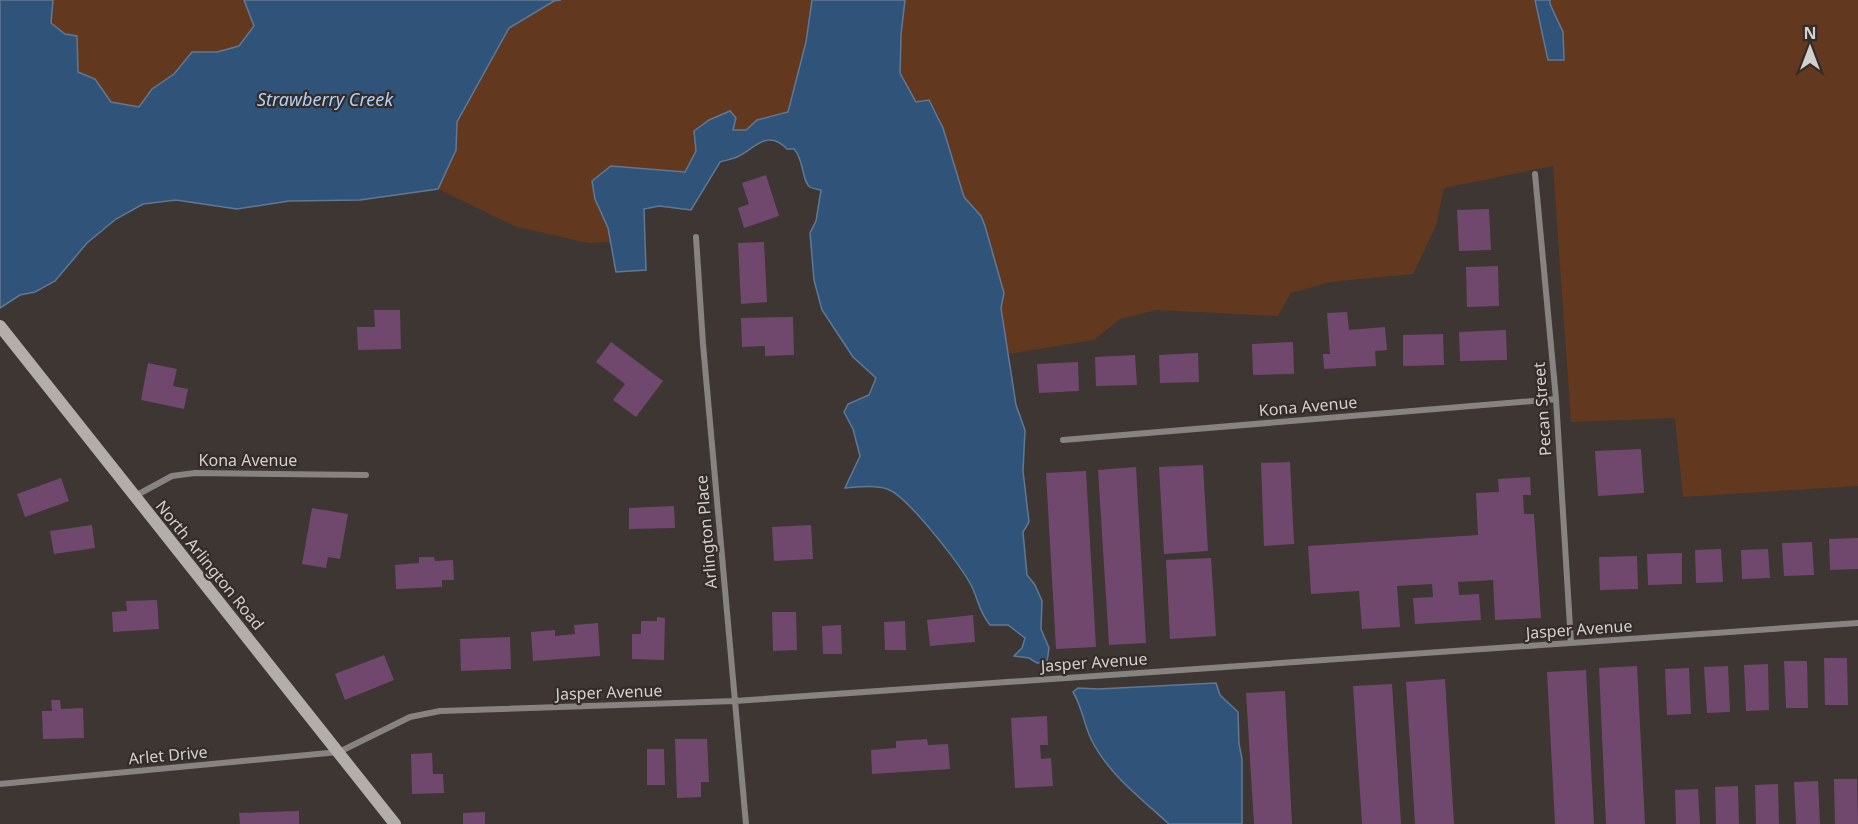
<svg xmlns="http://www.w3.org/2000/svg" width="1858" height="824" viewBox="0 0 1858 824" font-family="'Noto Sans',sans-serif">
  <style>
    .green { fill: #62381f }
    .water { fill: #30537a; stroke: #617893; stroke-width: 1.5 }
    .building { fill: #70486d }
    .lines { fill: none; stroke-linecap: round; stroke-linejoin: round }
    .minor { stroke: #878381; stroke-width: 6 }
    .secondary { stroke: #b4aeab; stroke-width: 12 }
    .labels { text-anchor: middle; stroke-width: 4.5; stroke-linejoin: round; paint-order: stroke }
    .street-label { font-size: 16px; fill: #d4d0ce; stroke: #332c28 }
    .water-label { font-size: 18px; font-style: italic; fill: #b0d1f7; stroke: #332c28 }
  </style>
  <rect width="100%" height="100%" fill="#3d3632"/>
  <path class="green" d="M 13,0 L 410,0 L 173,165 L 0,43 Z
    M 468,0 L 812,0 L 806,42 L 788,112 L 757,120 L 746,130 L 694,131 L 696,151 L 685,172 L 611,166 L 595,199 L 605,217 L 611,242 L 588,243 L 517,227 L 438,189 L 360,200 L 289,201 L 237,209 Z
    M 905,0 L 1535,0 L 1549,60 L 1564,59 L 1563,32 L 1550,4 L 1550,0 L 1858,0 L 1858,486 L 1683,497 L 1675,418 L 1571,422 L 1553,166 L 1444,188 L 1436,226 L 1413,274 L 1330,282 L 1291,293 L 1278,316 L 1156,310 L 1120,319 L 1094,340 L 1008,354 L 1001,308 L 1004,293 L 981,216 L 964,198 L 943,128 L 935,109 L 923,102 L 916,102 L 900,73 L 901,35 Z"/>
  <path class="water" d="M 0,0 L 53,0 L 51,23 L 65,34 L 77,36 L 78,72 L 95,79 L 111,102 L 139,107 L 152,89 L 174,74 L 192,52 L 217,52 L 239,46 L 254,26 L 244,0 L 561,0 L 554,1 L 509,28 L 457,122 L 456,150 L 438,189 L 360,200 L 289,201 L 237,209 L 176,200 L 143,204 L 116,219 L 87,243 L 55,281 L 35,292 L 20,295 L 0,308 Z
    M 812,0 L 905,0 L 901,35 L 900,73 L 916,102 L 929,100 L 943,128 L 964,197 L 981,216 L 985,226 L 1004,293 L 1001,308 L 1016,405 L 1025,430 L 1023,471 L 1029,522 L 1023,532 L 1027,575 L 1035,585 L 1042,601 L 1041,629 L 1049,648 L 1047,662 L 1037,663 L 1029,658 L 1014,656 L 1022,648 L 1025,638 L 1008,625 L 990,625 C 977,609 979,599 970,583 C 959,564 907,495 887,489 C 874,485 859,487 845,488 L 860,456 L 853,429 L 844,412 L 848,404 L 869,395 L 876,378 L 853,357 L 822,310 L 814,280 L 810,233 L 816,221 L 821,190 C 817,189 813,189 810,187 C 802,182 804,159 794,149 L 787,149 C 768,129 756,147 739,156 C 734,159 726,160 720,162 L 691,210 L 659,206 L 644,209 L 646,270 L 616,272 L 608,228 L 595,199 L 592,181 L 611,166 L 685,172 L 696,151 L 694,131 L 709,120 L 730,111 L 736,118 L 733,130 L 746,130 L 757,120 L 788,112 L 806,42 Z
    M 1535,0 L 1550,0 L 1550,4 L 1563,32 L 1564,60 L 1548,60 Z
    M 1216,683 L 1220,695 L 1238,712 L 1239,744 L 1242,759 L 1242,824 L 1169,824 C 1142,799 1108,774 1091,739 C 1084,724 1082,707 1073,692 L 1078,688 L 1098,689 Z"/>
  <path class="building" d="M 766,175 L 779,216 L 744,228 L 738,208 L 749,204 L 742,183 Z
    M 1489,209 L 1491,250 L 1459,251 L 1457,210 Z
    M 764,242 L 767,302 L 741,304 L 738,243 Z
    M 1498,266 L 1499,306 L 1467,307 L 1466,267 Z
    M 374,310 L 400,310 L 401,349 L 358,350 L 357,327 L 375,327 Z
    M 1347,312 L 1349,330 L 1385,327 L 1387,350 L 1375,351 L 1376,366 L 1324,369 L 1323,354 L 1330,354 L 1327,313 Z
    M 793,317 L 794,355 L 765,356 L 765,346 L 742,347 L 741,318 Z
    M 1506,330 L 1507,360 L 1460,361 L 1459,332 Z
    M 1443,334 L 1444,365 L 1403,366 L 1403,335 Z
    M 611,342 L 663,381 L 636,417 L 613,400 L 625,384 L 596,362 Z
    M 1293,342 L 1294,374 L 1253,375 L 1252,344 Z
    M 1198,353 L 1199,382 L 1160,383 L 1159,355 Z
    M 1135,355 L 1137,385 L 1096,386 L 1095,357 Z
    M 1078,362 L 1079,391 L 1039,393 L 1037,364 Z
    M 148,363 L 177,369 L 173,386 L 188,389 L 184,409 L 141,400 Z
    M 1641,449 L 1644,493 L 1598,496 L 1595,451 Z
    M 1290,462 L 1294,544 L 1264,546 L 1261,463 Z
    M 1203,465 L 1208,551 L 1164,554 L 1159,467 Z
    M 1136,467 L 1146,643 L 1109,645 L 1098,470 Z
    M 1086,471 L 1096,647 L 1056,649 L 1046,473 Z
    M 1530,477 L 1531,495 L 1523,495 L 1524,514 L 1534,514 L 1541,618 L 1495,620 L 1493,580 L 1458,582 L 1459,595 L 1479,594 L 1481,620 L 1415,624 L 1413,598 L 1433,597 L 1432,584 L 1397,586 L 1400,627 L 1362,629 L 1359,591 L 1311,594 L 1308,546 L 1478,535 L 1476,493 L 1499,492 L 1498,479 Z
    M 61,478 L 69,501 L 25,517 L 17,494 Z
    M 674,506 L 675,528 L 629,529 L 629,508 Z
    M 312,508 L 348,514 L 340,559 L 328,557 L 326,568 L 302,564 Z
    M 92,525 L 95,548 L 54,554 L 50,531 Z
    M 811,525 L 813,559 L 774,561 L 772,527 Z
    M 1858,538 L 1858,569 L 1830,570 L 1829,539 Z
    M 1812,542 L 1814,575 L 1784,576 L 1782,543 Z
    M 1721,549 L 1723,582 L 1696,583 L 1695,550 Z
    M 1768,549 L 1770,578 L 1742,579 L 1741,550 Z
    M 1682,553 L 1682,584 L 1648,585 L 1647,554 Z
    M 1637,556 L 1638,589 L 1600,590 L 1599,557 Z
    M 419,557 L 434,557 L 435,561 L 453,560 L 454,580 L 442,580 L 442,587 L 396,589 L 395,565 L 419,563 Z
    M 1211,558 L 1216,636 L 1170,639 L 1166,560 Z
    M 157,600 L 159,629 L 113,632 L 112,612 L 127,611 L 126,601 Z
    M 772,612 L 796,612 L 797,650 L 773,651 Z
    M 973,615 L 975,642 L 930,646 L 927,620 Z
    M 657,617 L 665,618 L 664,660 L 632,659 L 632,634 L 641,634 L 641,621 L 657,621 Z
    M 905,621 L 906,650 L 885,650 L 884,622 Z
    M 598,623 L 600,656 L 533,661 L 531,632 L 555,630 L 555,636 L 575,634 L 574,625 Z
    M 841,625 L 842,654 L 823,654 L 822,626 Z
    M 510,637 L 511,669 L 461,671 L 460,639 Z
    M 384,655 L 394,680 L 345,700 L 335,674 Z
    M 1824,658 L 1847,658 L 1848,705 L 1825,705 Z
    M 1784,661 L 1807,661 L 1808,708 L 1786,708 Z
    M 1768,664 L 1769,710 L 1746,711 L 1744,665 Z
    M 1637,666 L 1645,824 L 1606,824 L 1599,668 Z
    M 1728,666 L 1730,712 L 1707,713 L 1704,667 Z
    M 1689,668 L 1691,714 L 1667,715 L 1665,669 Z
    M 1586,670 L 1594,824 L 1555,824 L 1547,672 Z
    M 1445,679 L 1454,824 L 1415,824 L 1406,682 Z
    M 1392,684 L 1401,824 L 1362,824 L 1353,686 Z
    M 1285,691 L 1292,824 L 1254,824 L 1246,693 Z
    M 51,700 L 60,700 L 61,709 L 83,708 L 84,738 L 43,739 L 42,711 L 52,711 Z
    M 1047,716 L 1048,745 L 1040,745 L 1041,759 L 1051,758 L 1053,786 L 1015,788 L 1011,718 Z
    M 675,739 L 707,739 L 709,782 L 701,782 L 701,797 L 677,798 Z
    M 927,739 L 928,745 L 948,744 L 950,769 L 872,774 L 871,750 L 896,748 L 896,741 Z
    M 647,749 L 664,749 L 665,785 L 647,785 Z
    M 432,753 L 433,774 L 443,774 L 444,793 L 412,794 L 411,754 Z
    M 1834,779 L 1857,779 L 1858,824 L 1835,824 Z
    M 1818,781 L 1820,824 L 1796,824 L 1794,782 Z
    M 1778,784 L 1779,824 L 1756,824 L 1755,785 Z
    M 1738,786 L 1739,824 L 1716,824 L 1715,787 Z
    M 1698,789 L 1700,824 L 1676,824 L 1675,790 Z
    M 299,811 L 299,824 L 240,824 L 239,813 Z
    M 485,812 L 485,824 L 463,824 L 463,813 Z"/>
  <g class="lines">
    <path class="minor" d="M 1535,174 L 1556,399 L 1571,643
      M 696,237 L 703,344 L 746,824
      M 1063,440 L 1556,399
      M 135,496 L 172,476 L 195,473 L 366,475
      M 0,784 L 339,752 L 410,717 L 440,711 L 735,701 L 1858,623"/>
    <path class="secondary" d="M 0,326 L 395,824"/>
  </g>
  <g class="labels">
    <g class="street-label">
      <text transform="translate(1308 406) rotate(-5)" y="6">Kona Avenue</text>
      <text transform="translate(1542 409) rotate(-94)" y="6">Pecan Street</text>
      <text x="248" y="466">Kona Avenue</text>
      <text transform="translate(706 532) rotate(-95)" y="6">Arlington Place</text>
      <text transform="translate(210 565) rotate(51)" y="6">North Arlington Road</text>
      <text transform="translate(1579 629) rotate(-4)" y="6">Jasper Avenue</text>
      <text transform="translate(1094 662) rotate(-4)" y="6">Jasper Avenue</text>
      <text transform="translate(609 692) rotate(-2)" y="6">Jasper Avenue</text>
      <text transform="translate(168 755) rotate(-5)" y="6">Arlet Drive</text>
    </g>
    <g class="water-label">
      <text x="325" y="106">Strawberry Creek</text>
    </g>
  </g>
  <g transform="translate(1810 48)" stroke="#332c28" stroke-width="4.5" paint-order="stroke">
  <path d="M0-4.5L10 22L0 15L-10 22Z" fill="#d4d0ce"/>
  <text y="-9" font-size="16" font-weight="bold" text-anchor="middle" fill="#d4d0ce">N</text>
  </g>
</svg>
